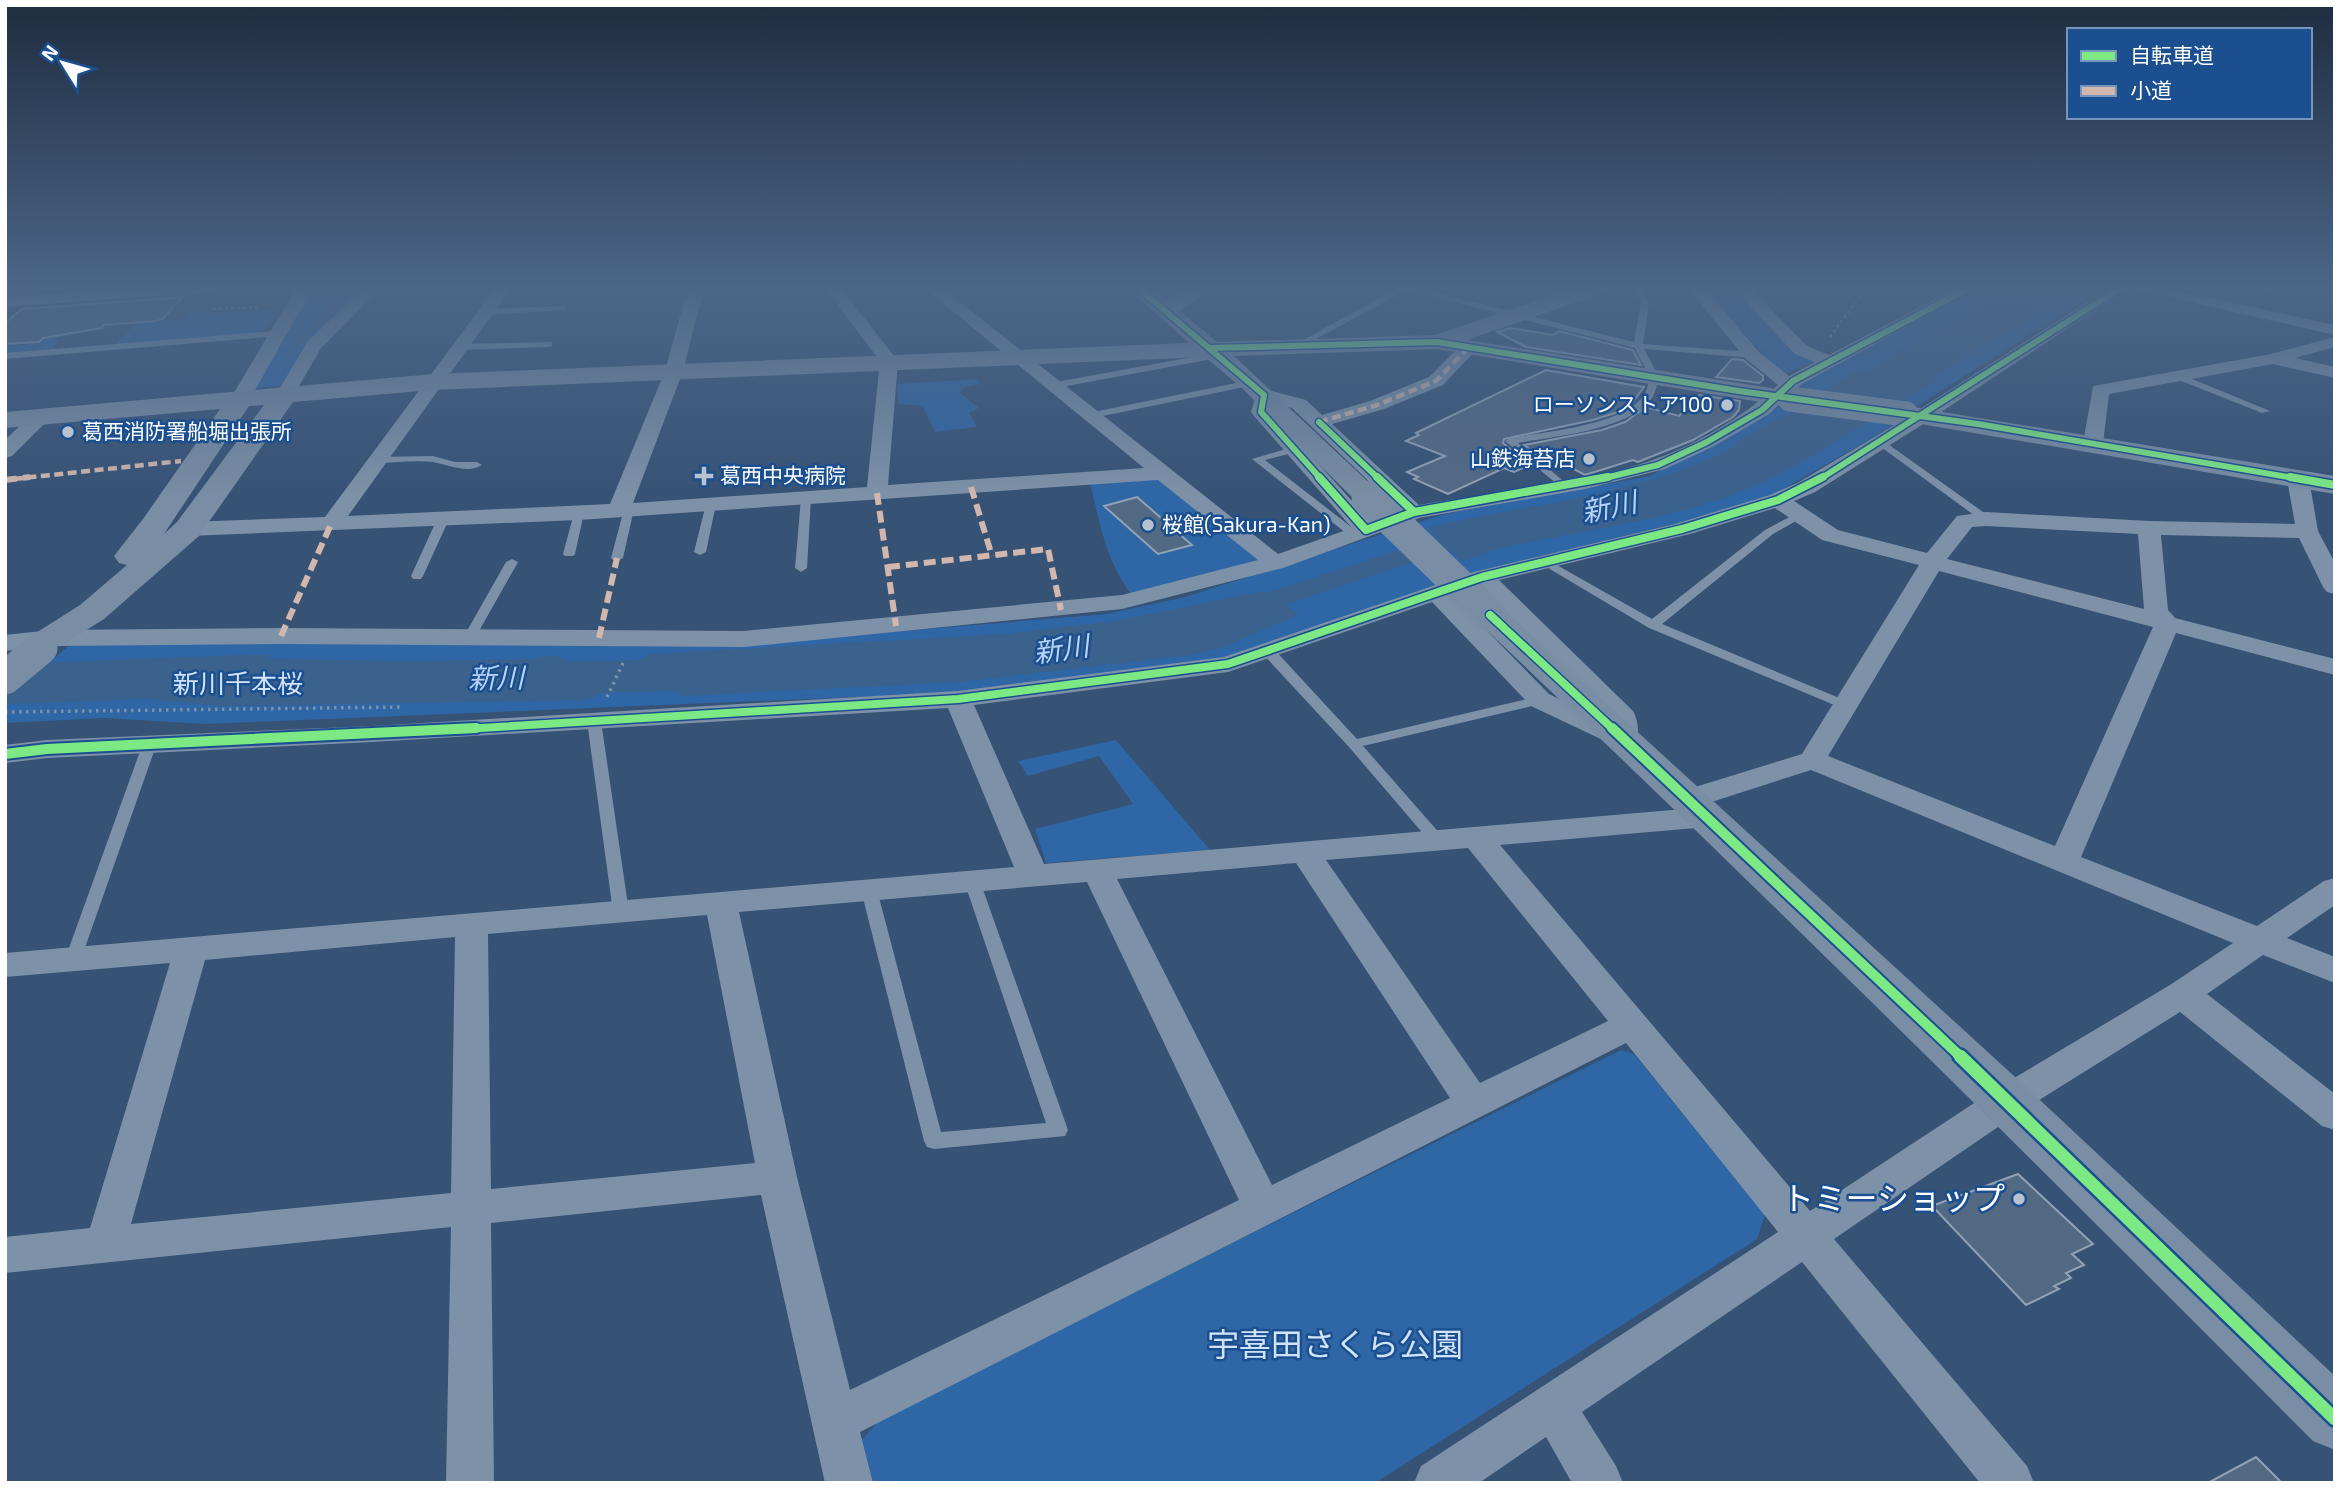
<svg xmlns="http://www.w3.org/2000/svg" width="2340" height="1488" viewBox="0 0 2340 1488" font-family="'Exo 2','Noto Sans JP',sans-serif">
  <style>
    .green { fill: #2f66a5 }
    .water { fill: #3b618d }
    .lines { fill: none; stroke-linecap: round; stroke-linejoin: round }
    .stream { stroke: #3b618d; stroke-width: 6 }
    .canal { fill: #3b618d; fill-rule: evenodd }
    .building { fill: #526984; stroke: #92a2b6; stroke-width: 2 }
    .path-far1 { stroke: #7d92a8; stroke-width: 2.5; stroke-dasharray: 2.5 3.5; stroke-linecap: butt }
    .path { stroke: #7d92a8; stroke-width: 3.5; stroke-dasharray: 2.5 4.5; stroke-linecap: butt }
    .lane { fill: #7d92a8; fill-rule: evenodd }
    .street { fill: #7d92a8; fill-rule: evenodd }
    .secondary { fill: #798da4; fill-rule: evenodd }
    .secondary-bridge-far1 { stroke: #798da4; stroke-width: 25 }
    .secondary-bridge { stroke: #798da4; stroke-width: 33 }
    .quiet-far1 { stroke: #d1b7ad; stroke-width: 4.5; stroke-dasharray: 9 4.5; stroke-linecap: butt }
    .quiet { stroke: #d1b7ad; stroke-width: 6; stroke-dasharray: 12 6; stroke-linecap: butt }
    .cycleway-far3-casing { stroke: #1b4f8f; stroke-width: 9 }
    .cycleway-far2-casing { stroke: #1b4f8f; stroke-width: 11 }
    .cycleway-far1-casing { stroke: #1b4f8f; stroke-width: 14 }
    .cycleway-casing { stroke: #1b4f8f; stroke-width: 18 }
    .cycleway-far3 { stroke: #7ce984; stroke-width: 6 }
    .cycleway-far2 { stroke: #7ce984; stroke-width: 8 }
    .cycleway-far1 { stroke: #7ce984; stroke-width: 10 }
    .cycleway { stroke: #7ce984; stroke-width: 13 }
    .poi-dot { fill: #b9c2ce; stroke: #1b4f8f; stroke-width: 2.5 }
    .labels { text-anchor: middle; stroke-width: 5; stroke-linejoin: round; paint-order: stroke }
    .far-poi-label { font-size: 21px; fill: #fff; stroke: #1b4f8f; text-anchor: start }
    .park-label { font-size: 26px; fill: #cfe3fa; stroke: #1b4f8f }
    .water-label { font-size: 28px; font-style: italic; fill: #b5d3f5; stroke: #1b4f8f }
    .near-poi-label { font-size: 32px; fill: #fff; stroke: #1b4f8f; text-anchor: end }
    .near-park-label { font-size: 32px; fill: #cfe3fa; stroke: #1b4f8f }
  </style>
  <rect width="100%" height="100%" fill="#365274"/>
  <path class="green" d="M 311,287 L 365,287 L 302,353 L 281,386 L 251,388 Z
    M 1702,287 L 1735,287 L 1819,360 L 1782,375 Z
    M 1976,287 L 2105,287 L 1917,406 L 1796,390 L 1793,384 Z
    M 279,309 L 262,333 L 116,344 L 135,324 L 185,319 L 191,312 L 209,311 L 207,314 Z
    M 64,328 L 52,351 L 5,354 L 5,346 L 39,343 L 53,330 Z
    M 977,379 L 980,384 L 962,388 L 960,393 L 979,408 L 969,413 L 977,427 L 935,432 L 923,406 L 899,404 L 897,384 Z
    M 1779,407 L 1902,421 L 1769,497 L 1222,661 L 954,693 L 205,724 L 105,718 L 5,723 L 5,700 L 71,644 L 745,644 L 1107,614 L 1185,597 L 1445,514 L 1650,476 Z
    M 1163,479 L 1267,562 L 1134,599 C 1105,558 1101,529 1090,482 Z
    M 1116,740 L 1210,850 L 1046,863 L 1035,829 L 1133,804 L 1099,756 L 1028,776 L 1018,761 Z
    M 1621,1050 L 1634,1054 L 1765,1215 L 1757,1239 L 1375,1483 L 872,1483 L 862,1440 L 882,1417 Z"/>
  <path class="water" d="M 2016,287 L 2084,287 L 1932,377 L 1939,380 C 1874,415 1812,462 1744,490 C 1664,523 1574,531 1490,550 L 1487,553 L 1462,561 L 1427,528 C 1535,502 1639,497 1740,444 L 1736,442 L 1782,416 L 1795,413 L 1856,370 L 1868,373 L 1896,353 Z
    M 1263,591 L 1299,614 L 1224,647 L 1191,655 L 959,682 L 682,696 L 674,691 L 600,693 L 587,700 L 221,706 L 147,699 L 5,704 L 5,664 L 242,655 L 272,655 L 269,659 L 406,661 L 538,659 C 548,654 559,655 568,661 L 639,660 L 651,654 L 1006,634 L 1116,621 Z"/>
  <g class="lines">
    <path class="stream" d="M 296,345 L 350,293 L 352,287"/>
    <path class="canal" d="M 1483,528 L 1491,530 L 1495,535 L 1491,540 L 1455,548 L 1245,618 L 1236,620 L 1227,618 L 1223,612 L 1227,606 L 1440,537 Z"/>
  </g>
  <path class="building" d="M 183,297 L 162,319 L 157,321 L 103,325 L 102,328 L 43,338 L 39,342 L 5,344 L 5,323 L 22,309 Z
    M 1510,328 L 1553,335 L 1559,331 L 1633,350 L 1641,365 L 1526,347 L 1497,332 Z
    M 1732,359 L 1743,360 L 1763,376 L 1763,380 L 1759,383 L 1716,377 Z
    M 1546,370 L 1644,387 L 1632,403 L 1615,413 L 1593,420 L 1504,439 L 1503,443 L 1530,465 L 1514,472 L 1504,468 L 1448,494 L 1414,479 L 1418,477 L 1407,472 L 1445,456 L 1406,441 L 1419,435 L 1416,433 Z
    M 1699,395 L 1740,401 L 1739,410 L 1733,417 L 1693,440 L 1638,462 L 1633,460 L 1585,475 L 1549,456 L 1542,459 L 1524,445 L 1602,430 L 1625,422 L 1646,407 L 1679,416 Z
    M 1137,497 L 1192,545 L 1158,554 L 1104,506 Z
    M 2018,1174 L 2093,1244 L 2072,1254 L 2084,1265 L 2066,1273 L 2071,1278 L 2054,1286 L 2059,1289 L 2026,1305 L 1932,1206 Z
    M 2256,1457 L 2282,1483 L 2208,1483 Z"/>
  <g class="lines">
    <path class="path-far1" d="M 213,309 L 261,307
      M 1830,337 L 1867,287"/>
    <path class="path" d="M 607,697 L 624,661
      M 5,712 L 403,707"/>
    <path class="lane" d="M 1400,287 L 1414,287 L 1634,342 L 1641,303 L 1634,287 L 1642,287 L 1649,303 L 1643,344 L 1753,352 L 1757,355 L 1753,358 L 1644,349 C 1648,358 1657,369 1657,379 C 1660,429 1552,436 1518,443 L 1567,484 L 1568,486 L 1563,489 L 1505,441 L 1510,438 C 1541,432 1655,424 1648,377 C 1647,367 1638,357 1635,348 L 1407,290 L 1301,347 L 1294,345 Z
      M 2255,287 L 2269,287 L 2281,292 L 2277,294 Z
      M 562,306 L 565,306 L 565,310 L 485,315 L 481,312 L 485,309 Z
      M 276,331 L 279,332 L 279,336 L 5,359 L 5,353 Z
      M 552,342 L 552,346 L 549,347 L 459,350 L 455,347 L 459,344 Z
      M 1220,352 L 1223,353 L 1223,357 L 1056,388 L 1051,385 L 1056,382 Z
      M 2174,374 L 2180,374 L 2270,411 L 2262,413 L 2174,378 Z
      M 1251,380 L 1254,381 L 1254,385 L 1093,418 L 1088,415 L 1093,412 Z
      M 1881,439 L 1990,517 L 1990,521 L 1982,521 L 1877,444 L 1876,442 Z
      M 1296,446 L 1301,449 L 1300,451 L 1265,460 L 1359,533 L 1359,537 L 1351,537 L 1252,459 Z
      M 433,456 L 455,462 L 477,462 L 482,465 C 468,474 449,465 433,462 C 416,460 395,463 377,463 L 372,460 L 377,457 Z
      M 806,495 L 811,498 L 807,568 L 801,572 L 795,568 L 801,498 Z
      M 711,501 L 716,504 L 706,552 L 700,555 L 694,552 L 706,504 Z
      M 629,506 L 634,509 L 623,558 L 617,561 L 613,560 L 611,558 L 624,509 Z
      M 579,510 L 584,513 L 575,554 L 573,556 L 565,556 L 563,554 L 574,513 Z
      M 1799,512 L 1805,515 L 1803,517 L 1773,534 L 1662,624 L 1849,702 L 1851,705 L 1844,709 L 1649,628 L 1538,562 L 1544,559 L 1548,560 L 1652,619 L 1765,530 Z
      M 444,514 L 450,517 L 423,576 L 421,579 L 413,579 L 411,576 L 438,517 Z
      M 512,559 L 518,562 L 475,638 L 469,642 L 465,641 L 463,638 L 506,562 Z
      M 1267,646 L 1272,647 L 1357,739 L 1540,696 L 1547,700 L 1545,703 L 1363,746 L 1442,836 L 1445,840 L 1442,844 L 1432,844 L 1349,747 L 1262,653 L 1261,650 Z
      M 594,717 L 601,721 L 629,912 L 627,916 L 615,916 L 613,912 L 587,721 Z
      M 150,739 L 157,743 L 81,959 L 79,963 L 73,965 L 67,963 L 65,959 L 143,743 Z
      M 972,876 L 978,877 L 980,881 L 1068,1130 L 1065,1136 L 934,1149 L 927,1147 L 924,1141 L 861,890 L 863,886 L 875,886 L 877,890 L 941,1132 L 1046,1123 L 964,881 L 966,877 Z"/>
    <path class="street" d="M 144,287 L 222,287 L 214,292 L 5,307 L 5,297 Z
      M 297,287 L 313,287 L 249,401 L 239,407 L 232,405 L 229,401 Z
      M 365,287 L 382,287 L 321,348 L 291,400 L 277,400 L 275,396 L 308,341 Z
      M 496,287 L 512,287 L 348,516 L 610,504 L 665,371 L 688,287 L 704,287 L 683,371 L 633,503 L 867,487 L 880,361 L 824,287 L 840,287 L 898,361 L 888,485 L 1144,468 L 923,287 L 941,287 L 1278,554 L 1352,528 L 1254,416 L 1251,412 L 1257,391 L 1264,389 L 1306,400 L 1322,415 L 1370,401 L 1429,377 L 1463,343 L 1475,343 L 1478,347 L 1475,351 L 1443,385 L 1384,409 L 1332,424 L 1419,505 C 1493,492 1580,485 1650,461 C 1696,445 1743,417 1778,385 L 1746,359 L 1687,287 L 1704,287 L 1759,352 L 1789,376 L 1815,362 L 1795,354 L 1732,287 L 1749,287 L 1807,346 L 1829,355 L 1958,287 L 1979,287 L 1800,385 L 1769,414 L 1714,446 L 1665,469 L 1585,489 L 1419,518 L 1283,568 L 1122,609 L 744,647 L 281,644 L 51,646 L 5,651 L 5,635 L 51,630 L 281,628 L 744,631 L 1122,595 L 1258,560 L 1158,480 L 579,520 L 188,536 L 180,534 L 177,529 L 180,524 L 188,522 L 325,517 ZM 1272,403 L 1292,408 L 1399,510 L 1370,521 L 1271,411 Z
      M 2111,287 L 2159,287 L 2335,325 L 2335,335 L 2129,288 L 1917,428 L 1815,492 L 1794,501 L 1838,530 L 1927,553 L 1957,516 L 1986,512 L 2149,521 L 2295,524 L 2287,479 L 2291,475 L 2305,475 L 2309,479 L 2318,531 L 2335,563 L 2335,594 L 2327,592 L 2323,587 L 2299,538 L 2161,535 L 2168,610 L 2175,618 L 2335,659 L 2335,675 L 2176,633 L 2081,857 L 2257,926 L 2324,881 L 2335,878 L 2335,905 L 2287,938 L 2335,957 L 2335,983 L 2263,955 L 2207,994 L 2335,1094 L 2335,1130 L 2322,1126 L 2180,1012 L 2020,1112 L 1834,1239 L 2027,1466 L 2034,1483 L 1980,1483 L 1802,1262 L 1582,1412 L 1616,1466 L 1623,1483 L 1572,1483 L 1546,1437 L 1479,1483 L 1414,1483 L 1421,1466 L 1778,1232 L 1626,1043 L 860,1432 L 873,1483 L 825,1483 L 761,1195 L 491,1223 L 494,1483 L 446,1483 L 451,1227 L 5,1273 L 5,1237 L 90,1228 L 170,963 L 5,977 L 5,953 L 1014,867 L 948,708 L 372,742 L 47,758 L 5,763 L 5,745 L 47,740 L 372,726 L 958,691 L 1224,657 L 1474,572 L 1675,524 L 1770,495 L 1799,482 L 1903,420 ZM 1775,508 L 1822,540 L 1919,565 L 1802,754 L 1679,792 L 1674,799 L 1679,806 L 1689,808 L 1699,806 L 1811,770 L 2233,943 L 2170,985 L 1994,1090 L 1810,1211 L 1500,845 L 1707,827 L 1718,824 L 1722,817 L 1718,810 L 1707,807 L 1044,864 L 974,705 L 1228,672 L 1432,602 L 1531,706 L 1624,750 L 1634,748 C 1640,739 1639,721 1633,711 L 1499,580 L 1690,534 ZM 1986,526 L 2138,534 L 2144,609 L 1947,559 L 1972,527 ZM 1939,571 L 2153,627 L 2055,846 L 1828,756 ZM 1478,586 L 1609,719 L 1610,724 L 1549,694 L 1452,595 ZM 1468,848 L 1608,1021 L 1480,1083 L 1326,860 ZM 1296,863 L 1450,1098 L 1272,1185 L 1117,879 ZM 1087,882 L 1239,1200 L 850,1390 L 797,1177 L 739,912 ZM 707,915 L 755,1163 L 491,1189 L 488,934 ZM 455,937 L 451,1193 L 131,1224 L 205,960 Z
      M 2335,337 L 2335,347 L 2295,358 L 2335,367 L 2335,378 L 2273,364 L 2109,394 L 2103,443 L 2100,447 L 2086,447 L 2083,443 L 2093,386 L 2271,354 Z
      M 40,411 L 50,417 L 47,421 L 12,456 L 5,458 L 5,440 L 33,413 Z"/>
    <path class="secondary" d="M 1126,287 L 1151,287 L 1166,300 L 1186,287 L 1213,287 L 1180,311 L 1217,342 L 1435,335 L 1576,287 L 1609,287 L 1606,292 L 1467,340 L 1790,391 L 1799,393 L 1803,399 L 1799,405 L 1790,407 L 1437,349 L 1234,356 L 1378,491 L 1383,497 L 1378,503 L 1368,506 L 1358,503 L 1242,388 L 1205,357 L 433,390 L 293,402 L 199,536 L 104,619 L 63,645 L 51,648 L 39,645 L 34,638 L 39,631 L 80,605 L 127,565 L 119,563 L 114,556 L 143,519 L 220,409 L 5,428 L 5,412 L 433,374 L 1189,343 ZM 264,405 L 177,522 L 164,534 L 249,406 Z
      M 1906,406 L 2335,476 L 2335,494 L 1897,420 L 1893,414 L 1897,408 Z
      M 1490,605 L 1502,608 L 2025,1086 L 2335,1376 L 2335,1450 L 2313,1441 C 2038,1165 1761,890 1478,622 L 1473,615 L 1478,608 Z"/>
    <path class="secondary-bridge-far1" d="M 1790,399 L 1906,414"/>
    <path class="secondary-bridge" d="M 1368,497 L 1490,615
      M 5,678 L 41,648"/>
    <path class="quiet-far1" d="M 1319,422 L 1377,405 L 1436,381 L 1469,347
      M 14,479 L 181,461"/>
    <path class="quiet" d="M 5,480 L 30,477
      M 971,487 L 992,556
      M 877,493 L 896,626
      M 888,567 L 1048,549 L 1061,610
      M 281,636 L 332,522
      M 599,638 L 617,558"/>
    <defs>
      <path id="cycleway-far3" d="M 1137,287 L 1264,395 L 1261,412 L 1321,479
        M 1211,348 L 1437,342 L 1739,391 L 1978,424 L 2300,479
        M 1319,422 L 1379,479
        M 1601,479 L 1658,465 L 1707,442 L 1762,410 L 1793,381 L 1971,287
        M 1820,479 L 2122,287"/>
      <path id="cycleway-far2" d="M 1319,477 L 1366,530 L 1414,512 L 1377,477
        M 2290,477 L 2335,485
        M 1414,512 L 1608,477
        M 1490,615 L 1614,730
        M 447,730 L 958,699 L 1228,664 L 1482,577 L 1682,529 L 1778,500 L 1823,477"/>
      <path id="cycleway-far1" d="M 1612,728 L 1962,1058
        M 5,754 L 47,749 L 476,728"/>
      <path id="cycleway" d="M 1960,1056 L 2335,1419"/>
    </defs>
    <use href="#cycleway-far3" class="cycleway-far3-casing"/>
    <use href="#cycleway-far2" class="cycleway-far2-casing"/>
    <use href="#cycleway-far1" class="cycleway-far1-casing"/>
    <use href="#cycleway" class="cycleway-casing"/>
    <use href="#cycleway-far3" class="cycleway-far3"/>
    <use href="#cycleway-far2" class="cycleway-far2"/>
    <use href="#cycleway-far1" class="cycleway-far1"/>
    <use href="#cycleway" class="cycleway"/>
  </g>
  <linearGradient id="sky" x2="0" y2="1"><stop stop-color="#1e2d40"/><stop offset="0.58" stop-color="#4c6688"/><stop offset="1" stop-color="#4c6688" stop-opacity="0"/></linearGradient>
  <rect width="2340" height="496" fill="url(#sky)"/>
  <g class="poi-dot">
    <circle cx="1727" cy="405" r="7"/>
    <circle cx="68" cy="432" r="7"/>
    <circle cx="1589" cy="459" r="7"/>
    <path d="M700.5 465.5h7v7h7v7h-7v7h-7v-7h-7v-7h7z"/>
    <circle cx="1148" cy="525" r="7"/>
    <circle cx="2019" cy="1199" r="7"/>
  </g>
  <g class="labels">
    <g class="far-poi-label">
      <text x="1713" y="412" text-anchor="end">ローソンストア100</text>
      <text x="82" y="439">葛西消防署船堀出張所</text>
      <text x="1575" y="466" text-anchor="end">山鉄海苔店</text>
      <text x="720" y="483">葛西中央病院</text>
      <text x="1162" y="532">桜館(Sakura-Kan)</text>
    </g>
    <g class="park-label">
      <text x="238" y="693">新川千本桜</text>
    </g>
    <g class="water-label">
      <text transform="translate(1609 507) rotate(-12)" y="10">新川</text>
      <text transform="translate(1061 649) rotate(-8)" y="10">新川</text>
      <text transform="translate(496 678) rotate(-1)" y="10">新川</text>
    </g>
    <g class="near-poi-label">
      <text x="2005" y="1210">トミーショップ</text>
    </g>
    <g class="near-park-label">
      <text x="1335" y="1356">宇喜田さくら公園</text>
    </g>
  </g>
  <rect width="2340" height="1488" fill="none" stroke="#ffffff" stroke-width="14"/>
  <rect x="2067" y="28" width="245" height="91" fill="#1b4f8f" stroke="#7695bc" stroke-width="2"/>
  <rect x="2081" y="51" width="35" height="10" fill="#7ce984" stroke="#7695bc" stroke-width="2"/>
  <text x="2130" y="63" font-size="21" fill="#ffffff">自転車道</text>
  <rect x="2081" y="86" width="35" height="10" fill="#d1b7ad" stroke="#7695bc" stroke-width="2"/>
  <text x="2130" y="98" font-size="21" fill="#ffffff">小道</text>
  <g transform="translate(63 63) rotate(307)" stroke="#1b4f8f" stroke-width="5" paint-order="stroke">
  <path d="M0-5L12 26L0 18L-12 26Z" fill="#ffffff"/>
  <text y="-10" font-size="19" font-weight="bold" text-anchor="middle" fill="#ffffff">N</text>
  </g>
</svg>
